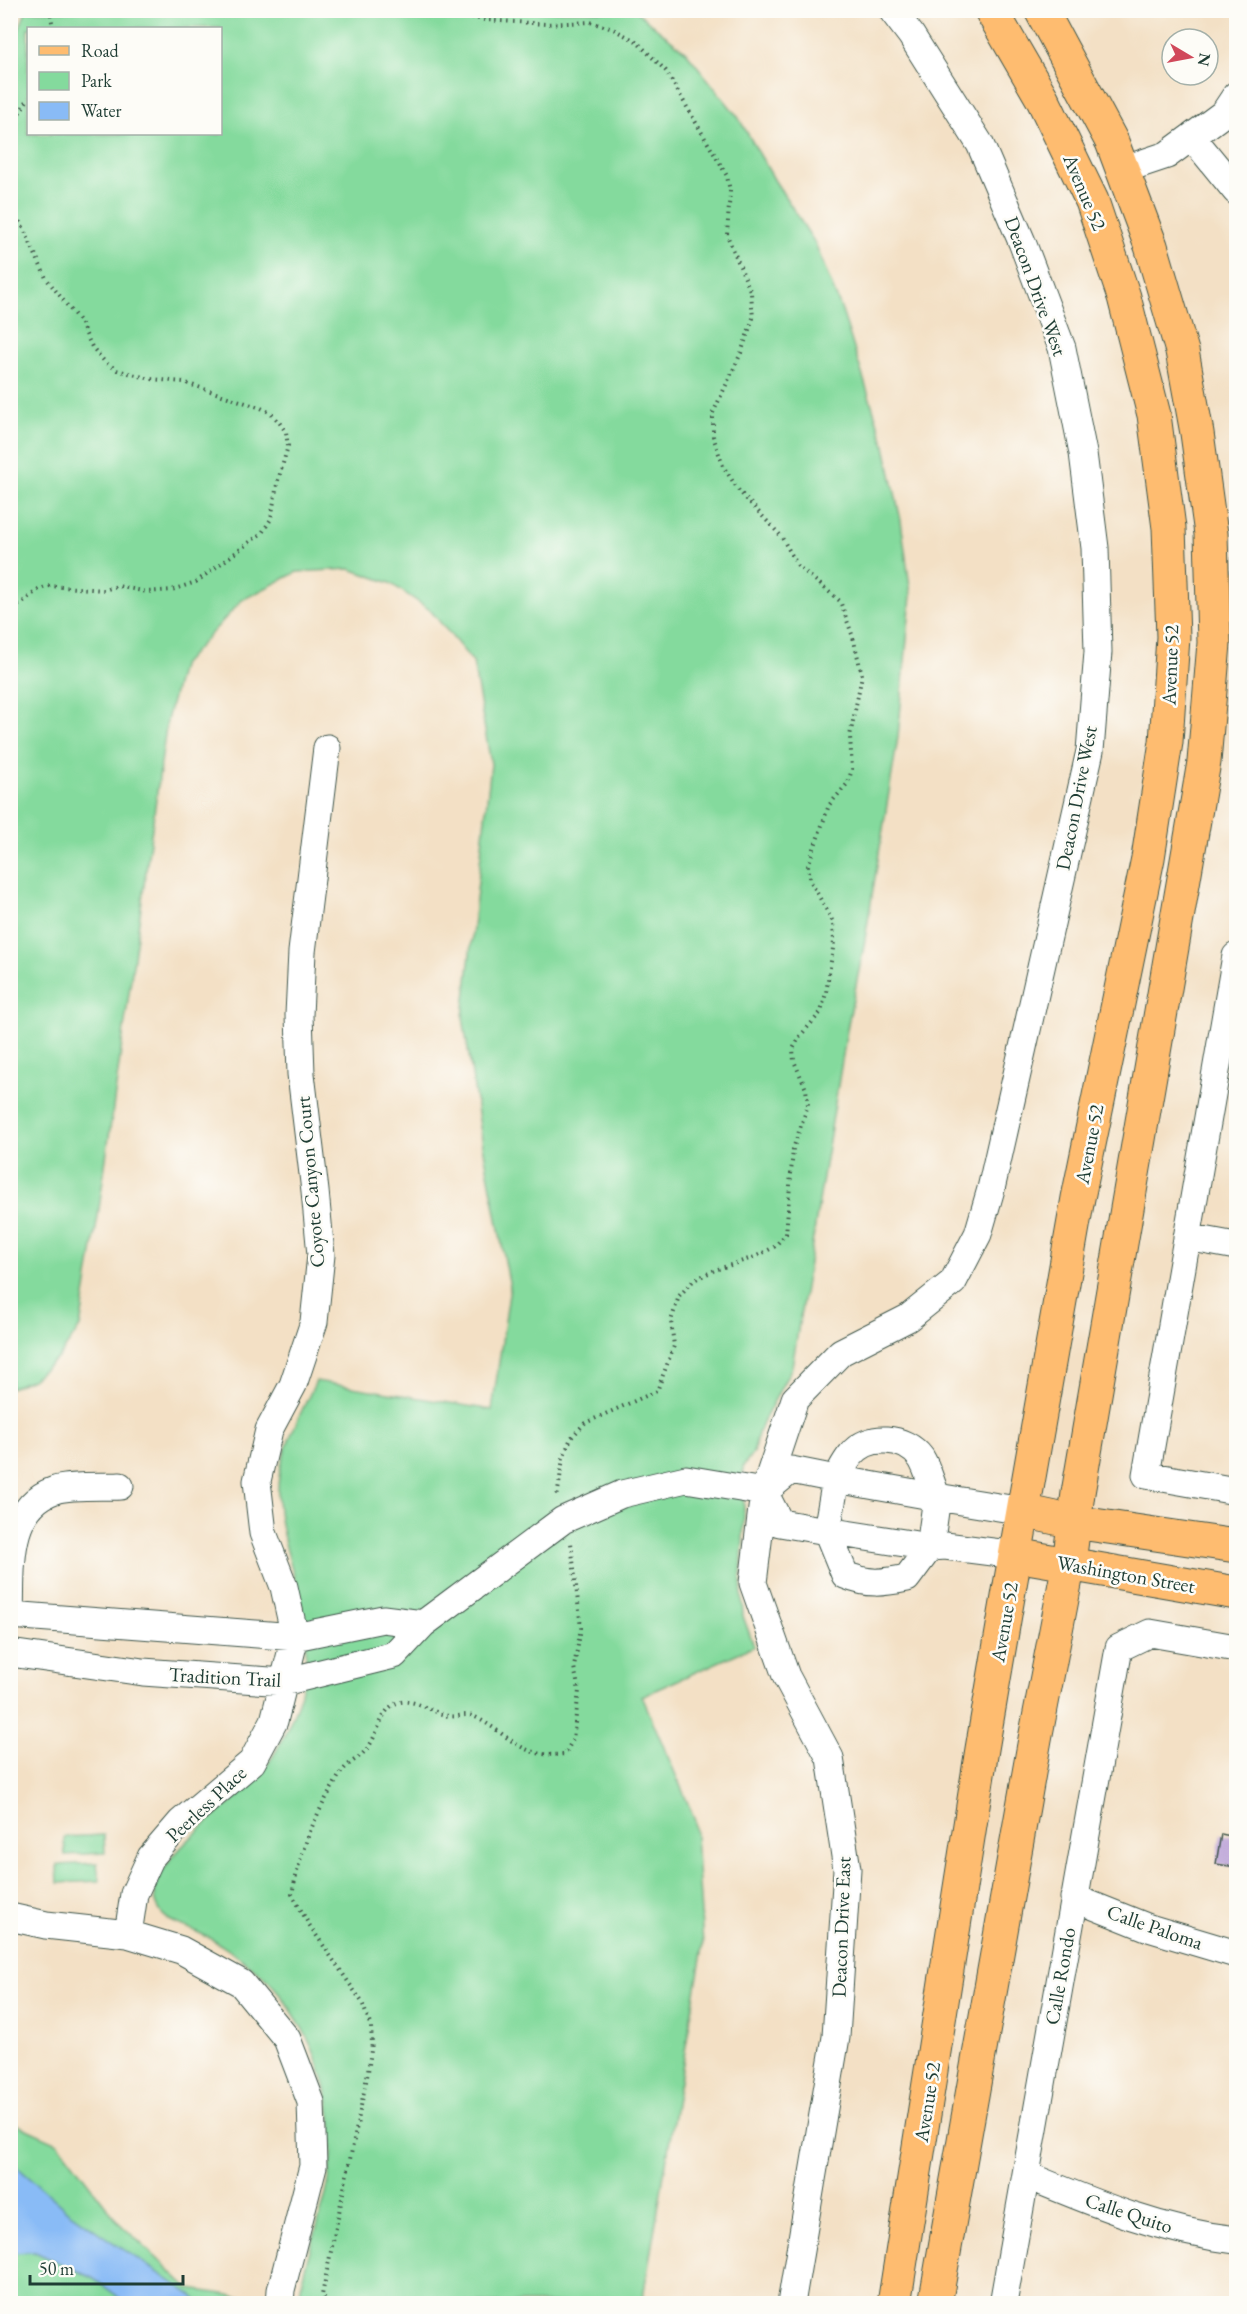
<svg xmlns="http://www.w3.org/2000/svg" width="1247" height="2314" viewBox="0 0 1247 2314" font-family="'EB Garamond',serif">
  <style>
    .green { fill: #84da9d; stroke: #528c68; stroke-width: 1.5; fill-rule: evenodd }
    .water { fill: #89bbf6; stroke: #547c95; stroke-width: 1.5 }
    .building { fill: #b79dd5 }
    .lines { fill: none; stroke-linecap: round; stroke-linejoin: round }
    .minor-casing { stroke: #3f554a; stroke-width: 29 }
    .major-casing { stroke: #3f554a; stroke-width: 35 }
    .path { stroke: #3f554a; stroke-width: 4; stroke-dasharray: 1.5 4.5; stroke-linecap: butt }
    .minor { stroke: #fff; stroke-width: 27 }
    .major { stroke: #febc70; stroke-width: 33 }
    .labels { text-anchor: middle; stroke-width: 5; stroke-linejoin: round; paint-order: stroke }
    .street-label { font-size: 20px; fill: #1f3d34; stroke: #fdfcf7 }
  </style>
  <rect width="100%" height="100%" fill="#fdfcf7"/>
  <filter id="ink" filterUnits="userSpaceOnUse"><feTurbulence type="fractalNoise" baseFrequency=".0167" numOctaves="2"/><feDisplacementMap in="SourceGraphic" scale="12" xChannelSelector="R" yChannelSelector="G"/><feConvolveMatrix kernelMatrix="1 2 1 2 8 2 1 2 1" color-interpolation-filters="sRGB"/></filter>
  <filter id="wash" filterUnits="userSpaceOnUse"><feTurbulence type="fractalNoise" baseFrequency=".008" numOctaves="4" result="noise"/><feDisplacementMap in="SourceGraphic" scale="24" xChannelSelector="R" yChannelSelector="G"/><feGaussianBlur stdDeviation="1.35" result="paint"/><feColorMatrix in="noise" values="0 0 0 0 0 0 0 0 0 0 0 0 0 0 0 0 0 1.4 0 .05"/><feComposite in="paint" operator="in"/></filter>
  <g filter="url(#wash)">
    <rect width="100%" height="100%" fill="#f3e0c5"/>
    <path class="green" d="M 26,11 L 636,11 L 686,52 L 738,117 L 775,181 L 815,243 L 842,311 L 885,446 L 901,521 L 911,595 L 898,737 L 863,951 L 848,1024 L 792,1367 L 759,1430 L 753,1453 L 743,1467 L 744,1519 L 741,1579 L 743,1616 L 754,1646 L 642,1696 L 695,1820 L 703,1946 L 642,2303 L 299,2303 C 302,2264 319,2228 327,2189 C 343,2120 322,2048 279,1993 C 266,1976 247,1963 230,1951 C 220,1944 209,1937 197,1932 C 181,1924 162,1923 156,1902 C 146,1867 215,1817 238,1797 C 249,1788 259,1776 267,1765 C 280,1748 288,1727 296,1708 C 310,1671 308,1629 298,1591 C 290,1560 279,1530 278,1497 C 276,1456 299,1418 316,1381 L 492,1410 L 510,1287 L 483,1146 L 463,1017 L 491,764 L 473,662 L 430,610 L 390,583 L 350,569 L 297,572 L 242,600 L 181,666 L 167,720 L 98,1216 L 80,1327 L 59,1357 L 32,1379 L 11,1388 L 10,54 ZM 28,28 L 220,28 L 220,134 L 28,134 Z
      M 104,1835 L 105,1853 L 65,1855 L 64,1837 Z
      M 97,1863 L 99,1881 L 58,1883 L 57,1865 Z
      M 11,2122 L 58,2143 L 118,2222 L 190,2289 L 263,2300 L 262,2304 L 11,2304 Z"/>
    <path class="water" d="M 10,2161 L 67,2210 L 102,2235 L 193,2296 L 198,2303 L 127,2303 L 91,2277 L 35,2252 L 11,2253 Z"/>
    <g id="blocks">
      <path class="building" d="M 1221,1834 L 1236,1837 L 1236,1867 L 1216,1864 Z"/>
    </g>
  </g>
  <g filter="url(#ink)">
    <use href="#blocks" fill-opacity="0" stroke="#3f554a" stroke-width="1.5"/>
    <g class="lines">
      <defs>
        <path id="minor" d="M 1192,137 L 1236,191
          M 1122,170 L 1167,155 L 1224,113 L 1236,95
          M 1236,956 L 1146,1475 L 1236,1491
          M 1187,1237 L 1236,1246
          M 836,1479 L 937,1497 L 930,1547 L 827,1531 Z
          M 764,1492 L 780,1523 L 827,1531 L 845,1575 C 869,1585 882,1583 907,1578 L 930,1547 L 945,1546 L 1016,1555
          M 10,1615 L 295,1637 L 383,1619 L 423,1624
          M 10,1615 C 12,1572 4,1507 55,1490 C 70,1485 103,1487 120,1486
          M 10,1653 L 143,1672 L 284,1682 L 394,1655 L 423,1624 L 563,1520 L 622,1494 L 686,1479 L 764,1492 L 791,1470 L 836,1479 C 841,1471 845,1462 851,1455 C 868,1433 905,1436 921,1458 C 928,1469 931,1484 937,1497 L 1023,1511
          M 1074,1898 L 1149,1928 L 1236,1954
          M 10,1917 L 46,1925 L 128,1934
          M 1026,2175 C 1096,2204 1160,2231 1236,2240
          M 280,2304 L 281,2290 L 313,2166 L 311,2102 L 287,2039 L 241,1983 L 181,1950 L 128,1934 L 134,1894 L 151,1857 L 181,1822 L 252,1762 L 274,1721 L 295,1637 L 284,1587 L 263,1533 L 257,1481 L 269,1430 L 293,1385 L 314,1322 L 321,1255 L 315,1191 L 301,1074 L 299,1015 L 302,952 L 327,748
          M 791,2304 L 836,2037 L 847,1869 L 830,1758 L 786,1676 L 753,1583 L 764,1492 L 795,1399 L 841,1352 L 908,1318 L 953,1282 L 978,1234 L 991,1189 L 1090,751 L 1098,652 L 1095,548 L 1083,453 L 1062,348 L 1022,242 L 980,144 L 911,35 L 892,10
          M 1003,2304 L 1119,1648 L 1150,1633 L 1236,1648"/>
        <path id="major" d="M 1023,1511 L 1074,1522 L 1236,1546
          M 1016,1555 L 1236,1593
          M 894,2304 L 982,1749 L 1009,1591 L 1078,1198 L 1148,858 L 1166,742 L 1173,637 L 1169,528 L 1154,415 L 1124,297 L 1092,201 L 1042,98 L 991,10
          M 935,2304 L 1035,1739 L 1069,1563 L 1078,1493 L 1204,762 L 1214,643 L 1211,534 L 1197,433 L 1182,351 L 1151,246 L 1112,142 L 1041,10"/>
      </defs>
      <use href="#minor" class="minor-casing"/>
      <use href="#major" class="major-casing"/>
      <path class="path" d="M 430,10 L 485,20 L 546,24 L 590,22 L 613,29 L 636,41 L 666,71 L 727,176 L 730,191 L 727,235 L 751,293 L 753,318 L 741,353 L 713,413 L 713,436 L 723,466 L 739,491 L 781,536 L 798,566 L 840,601 L 853,637 L 862,675 L 850,736 L 852,769 L 848,783 L 829,805 L 808,866 L 810,880 L 833,922 L 834,942 L 826,993 L 821,1012 L 800,1036 L 793,1049 L 794,1061 L 806,1089 L 808,1105 L 793,1149 L 786,1234 L 774,1247 L 755,1257 L 715,1270 L 694,1280 L 679,1296 L 671,1321 L 674,1346 L 657,1391 L 585,1423 L 571,1438 L 563,1458 L 557,1498
        M 53,28 L 51,16 L 53,10
        M 10,128 L 28,99
        M 10,206 L 23,227 L 46,278 L 80,322 L 92,347 L 104,361 L 117,370 L 151,379 L 183,382 L 261,408 L 271,413 L 279,422 L 286,432 L 288,446 L 277,484 L 271,519 L 262,533 L 196,582 L 172,590 L 147,592 L 118,586 L 104,590 L 50,586 L 39,589 L 10,612
        M 328,2304 L 322,2295 L 368,2072 L 372,2043 L 371,2027 L 362,2002 L 308,1923 L 292,1894 C 300,1854 311,1823 332,1788 C 336,1782 339,1774 344,1769 C 350,1762 359,1758 365,1751 C 377,1739 380,1713 393,1705 C 411,1694 431,1713 449,1716 C 461,1718 465,1711 479,1719 C 512,1737 522,1759 565,1754 L 573,1739 L 579,1691 L 574,1667 L 581,1628 L 571,1543"/>
      <use href="#minor" class="minor"/>
      <use href="#major" class="major"/>
    </g>
  </g>
  <g class="labels">
    <g class="street-label">
      <text transform="translate(1085 192) rotate(67)" y="7">Avenue 52</text>
      <text transform="translate(1036 286) rotate(70)" y="7">Deacon Drive West</text>
      <text transform="translate(1170 665) rotate(-88)" y="7">Avenue 52</text>
      <text transform="translate(1076 798) rotate(-79)" y="7">Deacon Drive West</text>
      <text transform="translate(1089 1144) rotate(-79)" y="7">Avenue 52</text>
      <text transform="translate(310 1182) rotate(-95)" y="7">Coyote Canyon Court</text>
      <text transform="translate(1126 1574) rotate(10)" y="7">Washington Street</text>
      <text transform="translate(1004 1622) rotate(-80)" y="7">Avenue 52</text>
      <text transform="translate(225 1677) rotate(3)" y="7">Tradition Trail</text>
      <text transform="translate(206 1804) rotate(-43)" y="7">Peerless Place</text>
      <text transform="translate(841 1927) rotate(-88)" y="7">Deacon Drive East</text>
      <text transform="translate(1155 1927) rotate(19)" y="7">Calle Paloma</text>
      <text transform="translate(1060 1976) rotate(-80)" y="7">Calle Rondo</text>
      <text transform="translate(927 2102) rotate(-81)" y="7">Avenue 52</text>
      <text transform="translate(1129 2213) rotate(18)" y="7">Calle Quito</text>
    </g>
  </g>
  <rect width="1247" height="2314" fill="none" stroke="#fdfcf7" stroke-width="36"/>
  <rect x="27" y="27" width="195" height="108" fill="#fdfcf7" stroke="#a4b0a9" stroke-width="1.5"/>
  <rect x="39" y="46" width="30" height="9" fill="#febc70" stroke="#a4b0a9" stroke-width="1.5"/>
  <text x="81" y="57" font-size="18" fill="#1f3d34">Road</text>
  <rect x="39" y="72" width="30" height="18" fill="#84da9d" stroke="#a4b0a9" stroke-width="1.5"/>
  <text x="81" y="87" font-size="18" fill="#1f3d34">Park</text>
  <rect x="39" y="102" width="30" height="18" fill="#89bbf6" stroke="#a4b0a9" stroke-width="1.5"/>
  <text x="81" y="117" font-size="18" fill="#1f3d34">Water</text>
  <g transform="translate(1190 57) rotate(100)"><circle r="28" fill="#fdfcf7" stroke="#a4b0a9" stroke-width="1.5"/>
  <path d="M0-4.5L10 22L0 15L-10 22Z" fill="#d1495b"/>
  <text y="-9" font-size="16" font-weight="bold" text-anchor="middle" fill="#1f3d34">N</text>
  </g>
  <path d="M30 2275v9h153v-9" fill="none" stroke="#1f3d34" stroke-width="3"/>
  <text x="39" y="2275" font-size="18" fill="#1f3d34" stroke="#fdfcf7" stroke-width="4.5" paint-order="stroke">50 m</text>
</svg>
